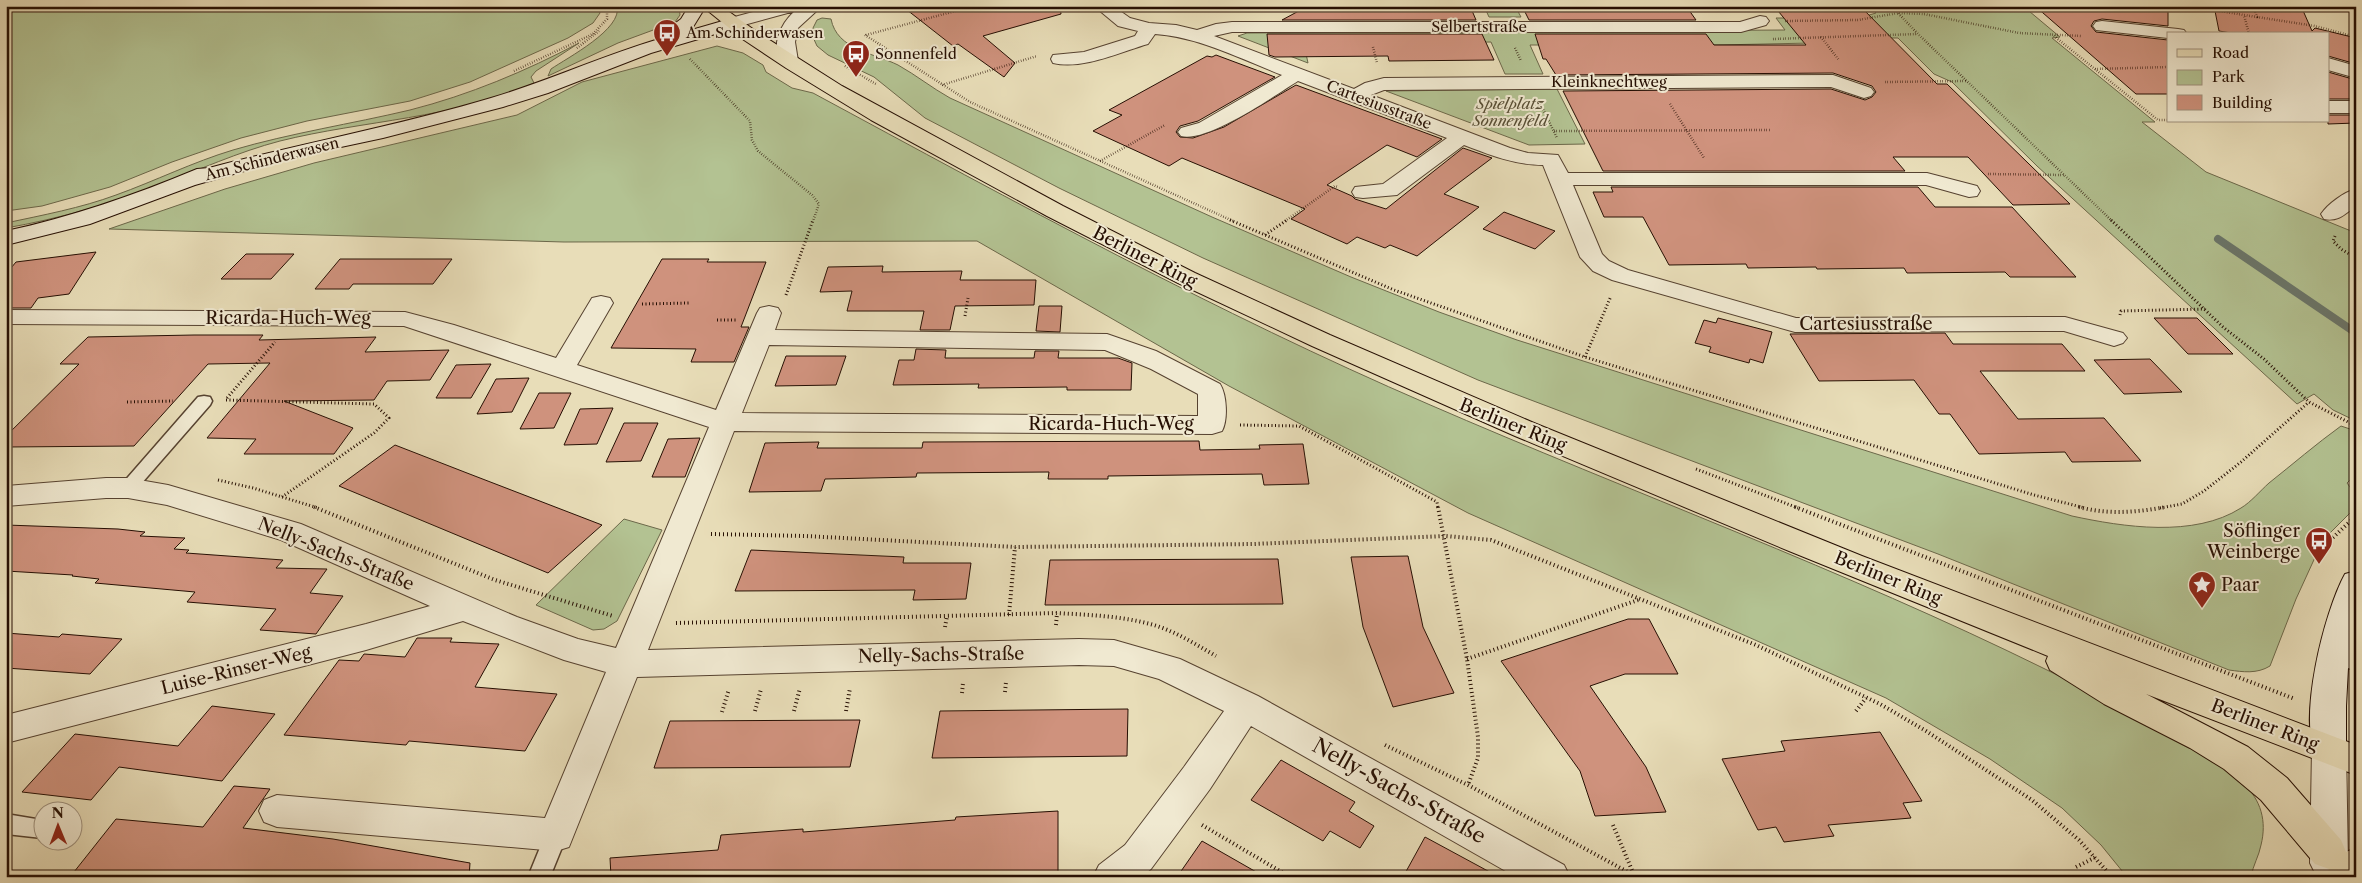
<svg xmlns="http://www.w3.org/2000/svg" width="2362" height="883" viewBox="0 0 2362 883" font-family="'Libre Caslon Text',serif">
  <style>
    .green { fill: #b3c292; stroke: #6c684a }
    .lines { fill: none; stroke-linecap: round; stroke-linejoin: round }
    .stream { stroke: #6a766b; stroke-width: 8 }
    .building { fill: #cf927d; stroke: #260f03 }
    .lane-casing { stroke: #564230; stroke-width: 3 }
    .street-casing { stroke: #564230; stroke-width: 2 }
    .secondary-casing { stroke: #260f03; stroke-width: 2 }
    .primary-casing { stroke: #260f03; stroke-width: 2 }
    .path-far2 { stroke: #260f03; stroke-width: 2.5; stroke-dasharray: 0.5 2; stroke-linecap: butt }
    .path-far1 { stroke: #260f03; stroke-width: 3; stroke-dasharray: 1 2.5; stroke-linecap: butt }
    .path { stroke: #260f03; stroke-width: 4; stroke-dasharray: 1 3; stroke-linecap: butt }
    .lane { fill: #f0e9d1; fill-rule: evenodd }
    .street { fill: #f0e9d1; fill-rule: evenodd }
    .secondary { fill: #f0e9d1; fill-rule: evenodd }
    .primary { fill: #e8ddb8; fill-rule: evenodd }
    .labels { text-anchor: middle; stroke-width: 4; stroke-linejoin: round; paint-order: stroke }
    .far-street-label { font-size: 15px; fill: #260f03; stroke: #f0e9d1 }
    .far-poi-label { font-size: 15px; fill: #260f03; stroke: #f0e9d1; text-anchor: start }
    .far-park-label { font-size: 15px; font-style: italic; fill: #574e35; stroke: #f0e9d1 }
    .street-label { font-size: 18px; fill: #260f03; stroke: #f0e9d1 }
    .poi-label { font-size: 18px; fill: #260f03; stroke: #f0e9d1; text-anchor: end }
    .near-street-label { font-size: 21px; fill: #260f03; stroke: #f0e9d1 }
  </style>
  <rect width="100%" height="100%" fill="#e8ddb8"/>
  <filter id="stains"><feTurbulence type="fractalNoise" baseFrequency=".004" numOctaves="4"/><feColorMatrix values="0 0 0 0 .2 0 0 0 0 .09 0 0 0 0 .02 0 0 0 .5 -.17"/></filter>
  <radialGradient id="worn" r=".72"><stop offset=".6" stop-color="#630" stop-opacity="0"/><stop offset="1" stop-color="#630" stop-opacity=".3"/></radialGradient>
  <path class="green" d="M 6,6 L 598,6 L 600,13 L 593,23 L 568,38 L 470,82 L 410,101 L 307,121 L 241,138 L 172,162 L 110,187 L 42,206 L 6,211 Z
    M 617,6 L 679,6 L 680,15 L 675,22 L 618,43 L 548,76 L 551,69 C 567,58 623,29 617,6 Z
    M 1484,6 L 1515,6 L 1521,17 L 1489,17 Z
    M 1870,6 L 2023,6 L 2060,37 L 2052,38 L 2155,122 L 2142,122 L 2206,172 L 2356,233 L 2353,241 L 2356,247 L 2356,421 L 2333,410 L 2314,394 L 2297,404 L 2037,166 L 1952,82 L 1934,74 L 1898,38 L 1829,38 L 1812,43 L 1717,45 L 1530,45 L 1543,74 L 1505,74 L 1491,42 L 1392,43 L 1303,40 L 1308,63 L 1238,36 L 1247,33 L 1785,30 L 1776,18 L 1859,18 L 1876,13 Z
    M 822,18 L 831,19 C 837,50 874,53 898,65 C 916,75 932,88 950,98 L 1212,217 L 1351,277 L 1439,312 L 1517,340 L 2072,516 C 2123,527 2194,538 2241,508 C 2251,502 2260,491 2269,483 C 2293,464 2316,444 2341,426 L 2356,431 L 2356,474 L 2347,483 L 2356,495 L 2356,507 L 2323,540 L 2296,599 L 2270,666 C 2257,674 2243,672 2229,670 L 1938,554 L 1478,380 L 1203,258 L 1059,188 L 925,118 L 874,77 L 828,55 L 817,46 L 812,35 L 813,28 L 817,20 Z
    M 579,43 L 536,71 L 531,77 L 534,83 C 454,119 364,120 280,141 C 238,152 199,170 159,185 C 110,204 58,219 6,228 L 6,223 C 43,215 81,208 116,195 C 155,181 193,162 233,150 C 291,133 351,124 410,110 C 469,95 526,71 579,43 Z
    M 717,46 L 743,53 L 763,65 L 766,72 L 792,88 L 813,93 C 1015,202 1217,313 1428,404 C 1633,493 1844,570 2045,669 C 2112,703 2187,732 2243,783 C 2261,800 2267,821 2261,845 C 2259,856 2253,865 2251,877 L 2127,877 L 2101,845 L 2062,808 L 1990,759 L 1886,698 L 1468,513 L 1229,386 L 977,241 L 564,242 L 109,229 L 225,189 L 314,163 L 517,115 L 582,82 Z
    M 1557,89 L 1585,144 L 1529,145 L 1386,91 Z
    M 624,519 L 662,530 L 617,621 L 604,629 L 593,630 L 536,605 Z"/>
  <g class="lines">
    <path class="stream" d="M 2218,239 L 2356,333"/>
  </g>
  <path class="building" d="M 902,6 L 1060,6 L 1061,14 L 983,36 L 1015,63 L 1004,77 L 958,44 L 953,46 Z
    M 1308,6 L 1470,6 L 1476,20 L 1282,20 Z
    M 1522,6 L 1686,6 L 1696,20 L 1529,20 Z
    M 1774,6 L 1860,6 L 1937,84 L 1947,84 L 2070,204 L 2013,205 L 1968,157 L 1893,157 L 1905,171 L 1603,171 L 1563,91 L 1831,89 L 1865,100 L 1872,97 L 1876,92 L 1872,86 L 1833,73 L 1556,75 L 1546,59 L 1543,59 L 1535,34 L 1706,34 L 1714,45 L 1806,45 Z
    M 2035,6 L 2168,6 L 2168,26 L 2102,19 L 2094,21 L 2091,26 L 2096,32 L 2168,40 L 2168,94 L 2136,94 Z
    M 2214,6 L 2301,6 L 2312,31 L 2315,28 L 2356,38 L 2356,64 L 2328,56 L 2328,34 L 2237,34 L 2219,31 Z
    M 1267,34 L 1482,34 L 1494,60 L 1389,61 L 1388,56 L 1275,57 L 1269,55 Z
    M 1216,55 L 1275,77 L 1198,121 L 1180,126 L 1176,132 L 1180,137 L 1193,138 L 1224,127 L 1296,85 L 1442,139 L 1417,157 L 1387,145 L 1327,185 L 1352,196 L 1355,199 L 1386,209 L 1463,148 L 1492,158 L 1444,194 L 1479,207 L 1417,256 L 1390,245 L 1385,248 L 1357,237 L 1347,244 L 1291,219 L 1305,209 L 1182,158 L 1169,166 L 1093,131 L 1122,115 L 1109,110 L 1207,56 L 1212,57 Z
    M 2328,72 L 2356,80 L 2356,99 L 2328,99 Z
    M 2328,115 L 2356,115 L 2356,123 L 2328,124 Z
    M 1611,187 L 1918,187 L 1935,207 L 2012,207 L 2076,277 L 2010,277 L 2005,272 L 1907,273 L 1904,268 L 1817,269 L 1816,267 L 1748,268 L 1746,264 L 1669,265 L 1643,217 L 1604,217 L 1593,192 L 1613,192 Z
    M 1504,212 L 1555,231 L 1535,249 L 1483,229 Z
    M 96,252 L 69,294 L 38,298 L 31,308 L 6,308 L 6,274 L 16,262 Z
    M 246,254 L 294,254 L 271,279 L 221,279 Z
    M 340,259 L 452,259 L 433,284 L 353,284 L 349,289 L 315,289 Z
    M 662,259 L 709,259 L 707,262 L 766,262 L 741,327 L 749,327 L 734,362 L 691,362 L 696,349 L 611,348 Z
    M 883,266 L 882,272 L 962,271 L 960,280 L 1036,280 L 1034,305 L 955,306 L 950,330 L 920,330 L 924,311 L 847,311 L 852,291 L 820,292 L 828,267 Z
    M 1039,306 L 1062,306 L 1060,332 L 1036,331 Z
    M 1718,318 L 1772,332 L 1763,363 L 1750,359 L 1749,363 L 1709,352 L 1711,347 L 1695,343 L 1704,320 L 1716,323 Z
    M 2154,318 L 2197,318 L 2233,354 L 2188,354 Z
    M 1945,333 L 1953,344 L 2062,344 L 2085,371 L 1980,371 L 2018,419 L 2104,418 L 2141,461 L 2072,462 L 2065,452 L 1979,454 L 1950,414 L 1939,414 L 1914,380 L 1819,381 L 1790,334 Z
    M 194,335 L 263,335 L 259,340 L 376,337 L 365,352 L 449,350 L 430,380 L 387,381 L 374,400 L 284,401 L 353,428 L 334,454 L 244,454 L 256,439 L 207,438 L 270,363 L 208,364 L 134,446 L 6,447 L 6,436 L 79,364 L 60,364 L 88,337 Z
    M 916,349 L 946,350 L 945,358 L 1034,358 L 1035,351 L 1059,351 L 1058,358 L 1118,358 L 1132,363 L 1131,390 L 1067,390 L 1067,387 L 978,388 L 979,384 L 893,385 L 899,360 L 914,360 Z
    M 786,356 L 846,356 L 836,385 L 775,386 Z
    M 2150,359 L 2182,392 L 2124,394 L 2094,360 Z
    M 491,364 L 471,398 L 436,398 L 456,365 Z
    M 529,378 L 512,412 L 477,414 L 496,379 Z
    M 539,393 L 571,393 L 554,428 L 520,429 Z
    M 613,408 L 597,444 L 564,445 L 580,409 Z
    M 624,423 L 658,423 L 641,461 L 606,462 Z
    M 700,438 L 685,477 L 652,477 L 668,439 Z
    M 1199,441 L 1200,450 L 1260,449 L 1259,445 L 1303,444 L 1309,484 L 1264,485 L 1262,474 L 1108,476 L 1108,479 L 1048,479 L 1049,472 L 917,473 L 916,477 L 825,479 L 821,491 L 749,492 L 765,443 L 819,442 L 817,448 L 922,448 L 923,442 Z
    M 395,445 L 467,473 L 602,525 L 548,573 L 339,486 Z
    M 6,525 L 118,529 L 145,532 L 140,536 L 185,538 L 174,549 L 189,550 L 186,553 L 283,560 L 276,568 L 327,569 L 310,593 L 343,596 L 316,634 L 260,630 L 276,609 L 187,602 L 195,592 L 95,583 L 99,579 L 72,576 L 73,575 L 6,571 Z
    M 751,550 L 904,557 L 903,563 L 971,563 L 966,599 L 913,600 L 915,590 L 735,591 Z
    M 1408,556 L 1423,627 L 1454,693 L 1393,707 L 1363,627 L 1351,557 Z
    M 1278,559 L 1283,604 L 1045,605 L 1050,560 Z
    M 1628,619 L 1649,619 L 1678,674 L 1625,674 L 1590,686 L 1646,767 L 1666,812 L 1595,816 L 1580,771 L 1501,661 Z
    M 6,633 L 59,637 L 62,634 L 122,639 L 90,674 L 6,668 Z
    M 417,638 L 452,638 L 450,642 L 499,644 L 475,687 L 557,694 L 525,751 L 409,741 L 406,745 L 284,735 L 339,660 L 359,661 L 364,654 L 405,657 Z
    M 212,706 L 275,714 L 222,781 L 119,767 L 91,800 L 22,792 L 75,734 L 178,746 Z
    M 1128,709 L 1127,756 L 932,758 L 940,711 Z
    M 860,720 L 850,767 L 654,768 L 670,721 Z
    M 1880,732 L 1922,801 L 1903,803 L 1911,818 L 1828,825 L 1834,836 L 1784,842 L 1776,827 L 1758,830 L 1722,759 L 1785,751 L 1781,741 Z
    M 1281,760 L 1355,802 L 1349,811 L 1374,826 L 1360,848 L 1330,831 L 1323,841 L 1251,800 Z
    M 234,786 L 270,789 L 243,828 L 333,839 L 470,863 L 469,877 L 70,877 L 116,819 L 203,827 Z
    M 1058,811 L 1058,877 L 611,877 L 610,858 L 718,850 L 721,835 L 803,829 L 803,832 L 955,820 L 956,817 Z
    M 1425,837 L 1499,877 L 1403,877 Z
    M 1202,841 L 1265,877 L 1177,877 Z"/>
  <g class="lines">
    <defs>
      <path id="lane" d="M 204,396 L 210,397 L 212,401 L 210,405 L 134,492 L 128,494 L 122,492 L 120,488 L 122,484 L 198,397 Z
        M 6,814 L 42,820 L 42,838 L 6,834 Z
        M 556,825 L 564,828 L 567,835 L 550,877 L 528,877 L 548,828 Z"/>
      <path id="street" d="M 775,6 L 822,6 L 798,28 L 795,42 L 798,61 L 796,65 L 782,65 C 770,47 780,24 795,11 L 733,28 L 727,27 L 724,23 L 727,19 Z
        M 1094,6 L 1113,6 L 1130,18 L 1149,23 L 1176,25 L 1197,30 L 1216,24 L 1232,22 L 1740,22 L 1760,16 L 1766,17 L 1769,21 L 1766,25 L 1741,32 L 1232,32 L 1214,36 L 1354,89 L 1365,83 L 1384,78 L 1833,75 L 1871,88 L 1874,92 L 1871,96 L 1864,98 L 1831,87 L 1384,90 L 1371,95 L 1510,148 L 1528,153 L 1558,155 L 1568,173 L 1927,173 L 1977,186 L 1980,191 L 1977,196 L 1969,197 L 1926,185 L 1573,185 L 1602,254 L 1609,261 L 1628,270 L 1796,318 L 2065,317 L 2123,333 L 2127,338 L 2123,343 L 2114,346 L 2064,331 L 1795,332 L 1612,280 L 1593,271 L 1580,257 L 1543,165 C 1515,165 1490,155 1464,145 L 1397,195 L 1363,198 L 1355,197 L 1352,192 L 1355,187 L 1383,184 L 1447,138 L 1298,81 C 1274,96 1207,143 1181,136 L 1178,132 L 1181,128 L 1199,123 L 1282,75 C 1241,59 1199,37 1155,34 L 1148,44 C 1120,52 1083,70 1053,63 L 1051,59 L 1053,55 L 1084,52 L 1135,36 L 1138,31 L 1118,26 Z
        M 2102,21 L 2178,29 L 2184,30 L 2187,34 L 2168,34 L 2168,38 L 2096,30 L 2093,26 L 2096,22 Z
        M 2328,58 L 2356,66 L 2356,78 L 2328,70 Z
        M 2328,101 L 2356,101 L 2356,113 L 2328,113 Z
        M 2356,189 L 2356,206 C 2345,214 2338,222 2324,219 L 2321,214 C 2328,204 2344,192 2356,189 Z
        M 601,296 L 610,298 L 613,303 L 577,365 L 716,410 L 757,313 L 760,308 L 769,306 L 778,308 L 781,313 L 775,330 L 1107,334 L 1156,351 L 1220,384 C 1227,395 1228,420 1222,431 L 1212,434 L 734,431 L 648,650 L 1079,639 L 1114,640 L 1180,659 L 1258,696 L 1564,865 L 1570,877 L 1516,877 L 1251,726 L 1210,789 L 1151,869 L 1141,877 L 1093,877 L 1099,865 L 1125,845 L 1184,767 L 1224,711 L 1159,679 L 1114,666 L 1079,665 L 637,677 L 569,847 L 556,851 L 277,827 L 264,822 L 259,811 L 264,800 L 277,795 L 545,818 L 606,672 L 564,660 L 463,621 L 366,650 L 6,743 L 6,715 L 366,624 L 430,606 L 281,540 L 167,505 L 128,498 L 106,498 L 6,506 L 6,486 L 106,478 L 128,478 L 168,485 L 301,524 L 517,617 L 578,639 L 616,648 L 709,427 L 404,326 L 6,324 L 6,310 L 405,312 L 454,325 L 556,358 L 592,298 ZM 769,345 L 1105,350 L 1151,369 L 1198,394 L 1198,416 L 742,413 Z
        M 2329,734 L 2341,739 L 2346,749 L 2348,863 L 2342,875 L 2338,877 L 2316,875 L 2310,863 L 2312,749 L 2317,739 Z"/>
      <path id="secondary" d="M 689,6 L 706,6 L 693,27 L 688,31 L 733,18 L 739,19 L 742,23 L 739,27 L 651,53 L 548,93 L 503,107 L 383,138 L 294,157 L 195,185 L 90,224 L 6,245 L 6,231 C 72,217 135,195 197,169 L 209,168 C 302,143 398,126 491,98 C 548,81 602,56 659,39 L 661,34 L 681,19 Z
        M 2356,571 L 2356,671 L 2348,668 L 2346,706 L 2346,749 L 2341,759 L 2329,764 L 2317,759 C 2297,720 2324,612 2345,574 Z"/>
      <path id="primary" d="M 702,6 L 721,6 L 757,32 L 842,86 L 1063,206 L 1195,273 L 1330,335 L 1534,423 L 1862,556 L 2356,745 L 2356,775 L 2146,694 L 2248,747 L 2287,778 L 2341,840 L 2346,852 L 2356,848 L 2356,877 L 2325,877 L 2329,869 L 2315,864 L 2261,800 L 2224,769 L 2190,748 L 2104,704 L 2050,670 L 2046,661 L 2048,656 L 1789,551 L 1515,436 L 1312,346 L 1178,283 L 1047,216 L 871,120 L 786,68 L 744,40 Z"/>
    </defs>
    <use href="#lane" class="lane-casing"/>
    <use href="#street" class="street-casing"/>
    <use href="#secondary" class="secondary-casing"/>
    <use href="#primary" class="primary-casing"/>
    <path class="path-far2" d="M 1898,6 L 1898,13 L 1918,34 L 2112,221
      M 2190,6 L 2244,15
      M 2343,6 L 2356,10
      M 2257,17 L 2315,26 L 2356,37
      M 1785,21 L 1858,20 L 1898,13 L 1924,14 L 2019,33 L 2081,36
      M 2249,34 L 2244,15 L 2257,17 L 2253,6
      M 865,35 L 970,102 L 1233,221
      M 866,35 L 974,6
      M 2054,36 L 2158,120 L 2168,120
      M 1821,37 L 1839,60
      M 1773,39 L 1917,34
      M 1373,47 L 1377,63
      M 577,48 L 599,31
      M 1515,48 L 1521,61
      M 690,59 L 750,121 L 752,140 L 758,151 L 812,195 L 819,204 L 813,221
      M 845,66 L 876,84
      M 2095,69 L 2168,67
      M 514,71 L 593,34 L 607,19 L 607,6
      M 1885,82 L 1966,81
      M 942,85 L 1037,56
      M 1670,104 L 1704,158
      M 1541,105 L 1557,138
      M 1554,131 L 1771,130
      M 1100,161 L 1165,125
      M 1988,174 L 2065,175
      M 1285,221 L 1335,186 L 1338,187"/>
    <path class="path-far1" d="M 1230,220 L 1394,290 L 1585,357 L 2034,495 L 2085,508
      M 2111,220 L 2223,327 L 2264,359 L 2309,402 L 2356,426
      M 1265,235 L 1287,220
      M 2335,236 L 2333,241 L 2341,249 L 2356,258
      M 786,295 L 813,220
      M 642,304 L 689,303
      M 2120,315 L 2121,311 L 2205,309
      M 965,316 L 968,298
      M 717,320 L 736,320
      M 1585,357 L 1611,296
      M 6,390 L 9,389 L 6,392
      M 227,398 L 275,342
      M 226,400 L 374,404 L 389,418 L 374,433 L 282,497
      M 127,402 L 173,401
      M 1240,425 L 1299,426 L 1437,502 L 1438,508
      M 1696,469 L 1798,508
      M 218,480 L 253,488 L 318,508
      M 2160,508 L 2182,504 L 2204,491 L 2241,462 L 2309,402"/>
    <path class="path" d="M 314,507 L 495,580 L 613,616
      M 1438,507 L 1467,659 L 1478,737 L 1478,758 L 1468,785
      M 1795,507 L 2295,699
      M 2079,507 C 2108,515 2138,512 2166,507
      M 711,534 L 805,536 L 1015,547 L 1253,544 L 1446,536 L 1491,540 L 1756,645 L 1880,704 L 1926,731 L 2032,800 L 2079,840 L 2112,877
      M 2327,543 L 2356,516
      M 1009,615 L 1015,547
      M 676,623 L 1057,613 C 1090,615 1125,616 1157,626 C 1178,633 1197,645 1216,656
      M 1056,625 L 1057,613
      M 945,627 L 947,616
      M 1467,659 L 1638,600
      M 1005,692 L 1006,682
      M 962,693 L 963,683
      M 755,711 L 761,689
      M 794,711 L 800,688
      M 846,711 L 850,688
      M 1856,711 L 1866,698
      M 722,712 L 729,689
      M 1385,745 L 1468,785 L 1637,877
      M 1202,825 L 1290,877
      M 1613,825 L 1634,875
      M 2076,867 L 2096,857"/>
    <use href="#lane" class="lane"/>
    <use href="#street" class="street"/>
    <use href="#secondary" class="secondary"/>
    <use href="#primary" class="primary"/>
  </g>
  <defs>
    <symbol id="bus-pin" viewBox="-11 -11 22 30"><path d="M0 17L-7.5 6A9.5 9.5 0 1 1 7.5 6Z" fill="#8f2418" stroke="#f0e9d1"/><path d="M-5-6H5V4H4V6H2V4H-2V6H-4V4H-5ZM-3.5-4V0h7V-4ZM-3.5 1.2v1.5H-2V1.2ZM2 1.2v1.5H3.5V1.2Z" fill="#fff"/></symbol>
    <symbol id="sight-pin" viewBox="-11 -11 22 30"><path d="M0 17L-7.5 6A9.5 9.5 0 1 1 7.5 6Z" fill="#8f2418" stroke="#f0e9d1"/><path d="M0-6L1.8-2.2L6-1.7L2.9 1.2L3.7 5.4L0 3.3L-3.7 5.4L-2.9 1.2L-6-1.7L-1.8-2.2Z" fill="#fff"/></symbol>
  </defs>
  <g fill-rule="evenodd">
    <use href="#bus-pin" x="651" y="17" width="32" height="43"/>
    <use href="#bus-pin" x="840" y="38" width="32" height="43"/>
    <use href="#bus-pin" x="2303" y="525" width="32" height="43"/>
    <use href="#sight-pin" x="2186" y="569" width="32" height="43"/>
  </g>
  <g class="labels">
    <g class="far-street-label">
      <text x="1479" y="32">Selbertstraße</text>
      <text x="1609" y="87">Kleinknechtweg</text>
      <text transform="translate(1379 105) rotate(21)" y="5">Cartesiusstraße</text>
      <text transform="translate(272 159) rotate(-14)" y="5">Am Schinderwasen</text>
    </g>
    <g class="far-poi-label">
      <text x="686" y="38">Am Schinderwasen</text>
      <text x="875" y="59">Sonnenfeld</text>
    </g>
    <g class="far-park-label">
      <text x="1510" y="109">Spielplatz<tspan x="1510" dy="17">Sonnenfeld</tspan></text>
    </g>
    <g class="street-label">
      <text transform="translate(1145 257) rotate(27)" y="6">Berliner Ring</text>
      <text x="288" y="324">Ricarda-Huch-Weg</text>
      <text x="1866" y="330">Cartesiusstraße</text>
      <text x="1111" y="430">Ricarda-Huch-Weg</text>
      <text transform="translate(1513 425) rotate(22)" y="6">Berliner Ring</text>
      <text transform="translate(336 554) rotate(22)" y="6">Nelly-Sachs-Straße</text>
      <text transform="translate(1888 578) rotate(22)" y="6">Berliner Ring</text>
      <text transform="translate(941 655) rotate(-1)" y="6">Nelly-Sachs-Straße</text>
      <text transform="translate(236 670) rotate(-14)" y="6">Luise-Rinser-Weg</text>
      <text transform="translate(2265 725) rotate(21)" y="6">Berliner Ring</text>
    </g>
    <g class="poi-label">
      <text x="2300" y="537">Söflinger<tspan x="2300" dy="21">Weinberge</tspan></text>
      <text x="2221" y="591" text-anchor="start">Paar</text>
    </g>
    <g class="near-street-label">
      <text transform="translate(1399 791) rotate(29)" y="7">Nelly-Sachs-Straße</text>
    </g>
  </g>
  <rect width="2362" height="883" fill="none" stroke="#e8ddb8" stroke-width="25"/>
  <rect x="8" y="8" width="2347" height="868" fill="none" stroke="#260f03" stroke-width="2.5"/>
  <rect x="12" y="12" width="2337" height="858" fill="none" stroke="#260f03"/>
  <rect x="2167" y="32" width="162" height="90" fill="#f0e9d1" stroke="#9f927f"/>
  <rect x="2177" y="49" width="25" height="8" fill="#e8ddb8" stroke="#9f927f"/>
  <text x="2212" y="58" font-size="15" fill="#260f03">Road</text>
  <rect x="2177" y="70" width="25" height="15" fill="#b3c292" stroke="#9f927f"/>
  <text x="2212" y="82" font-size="15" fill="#260f03">Park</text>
  <rect x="2177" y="95" width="25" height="15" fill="#cf927d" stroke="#9f927f"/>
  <text x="2212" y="108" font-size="15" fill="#260f03">Building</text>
  <g transform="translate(58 826) rotate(359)"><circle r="24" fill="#f0e9d1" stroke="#9f927f"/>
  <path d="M0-4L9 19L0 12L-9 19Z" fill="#8f2418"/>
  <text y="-8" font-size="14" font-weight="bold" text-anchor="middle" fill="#260f03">N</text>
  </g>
  <rect width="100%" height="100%" filter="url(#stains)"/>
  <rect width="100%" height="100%" fill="url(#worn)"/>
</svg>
